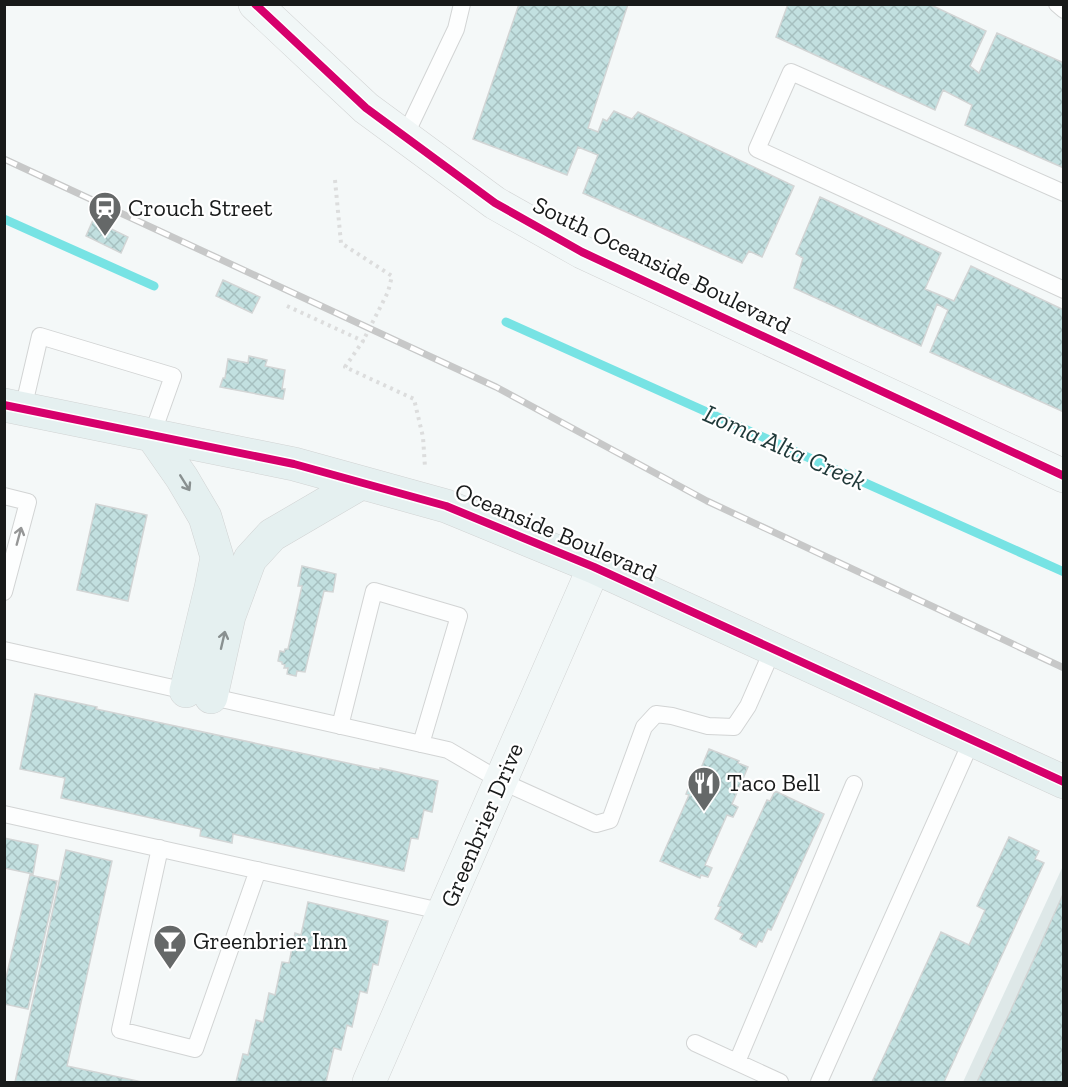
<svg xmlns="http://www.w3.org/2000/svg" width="1068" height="1087" viewBox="0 0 1068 1087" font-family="'Zilla Slab',serif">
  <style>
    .built { fill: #dee8e8 }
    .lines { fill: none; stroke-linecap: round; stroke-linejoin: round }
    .stream { stroke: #77e3e4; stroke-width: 9 }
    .building { fill: url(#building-cross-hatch); stroke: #d2d5d5; stroke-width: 1.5 }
    .lane-casing { stroke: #d2d4d4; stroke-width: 18 }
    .secondary-casing { stroke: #d2d4d4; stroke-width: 34 }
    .primary-casing { stroke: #d1d3d3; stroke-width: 34 }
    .path { stroke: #dcdddd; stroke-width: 4; stroke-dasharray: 3 4.5; stroke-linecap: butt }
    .lane { stroke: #fdfefe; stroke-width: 16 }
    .secondary { stroke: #f1f7f7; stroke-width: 33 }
    .primary { stroke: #e5f0f0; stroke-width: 33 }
    .rail-casing { stroke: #c7c8c8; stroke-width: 7 }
    .rail { stroke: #fff; stroke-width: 4.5; stroke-dasharray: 14; stroke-linecap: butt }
    .cycleway-casing { stroke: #fff; stroke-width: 11 }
    .cycleway { stroke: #d6006c; stroke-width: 8 }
    .oneway { stroke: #899090 }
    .oneway2 { stroke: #969797 }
    .labels { text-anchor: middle; stroke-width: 4.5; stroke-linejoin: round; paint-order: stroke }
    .poi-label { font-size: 24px; fill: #181a1a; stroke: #fff; text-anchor: start }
    .street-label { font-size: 24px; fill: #181a1a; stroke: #fff }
    .water-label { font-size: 26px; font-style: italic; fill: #1f3838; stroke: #fff }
  </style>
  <defs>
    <pattern id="building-cross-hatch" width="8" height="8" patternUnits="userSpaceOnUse" patternTransform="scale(1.5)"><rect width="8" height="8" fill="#c2e0e0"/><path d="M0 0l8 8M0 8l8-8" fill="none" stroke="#a6c0c0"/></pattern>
  </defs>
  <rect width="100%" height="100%" fill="#f4f8f8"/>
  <path class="built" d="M 1063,866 L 1063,1082 L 963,1082 Z"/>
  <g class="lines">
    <path class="stream" d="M 4,219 L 154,286
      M 506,322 L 1064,572"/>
  </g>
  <path class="building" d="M 519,4 L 628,4 L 588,128 L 598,132 L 603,119 L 607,121 L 614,111 L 632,119 L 638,112 L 794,186 L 762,257 L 749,251 L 742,263 L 583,193 L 598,155 L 578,147 L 567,175 L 473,139 Z
    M 788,4 L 929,4 L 986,31 L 970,66 L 979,73 L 997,33 L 1064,63 L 1064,168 L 965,125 L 972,105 L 943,90 L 935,110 L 776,37 Z
    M 820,197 L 941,253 L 925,289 L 954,301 L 971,266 L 1064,310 L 1064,412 L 930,352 L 948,310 L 937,304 L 921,346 L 794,288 L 803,258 L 796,254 Z
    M 93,220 L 128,237 L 121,253 L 86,236 Z
    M 223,280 L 260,297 L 252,313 L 216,296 Z
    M 249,356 L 267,360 L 265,366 L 285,370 L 282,389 L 285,389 L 283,399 L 220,387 L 223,378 L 225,378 L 228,359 L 248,363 Z
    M 96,504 L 147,515 L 128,601 L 77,590 Z
    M 302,566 L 336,574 L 333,592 L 324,591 L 305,672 L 297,671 L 296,676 L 287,674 L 288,668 L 284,668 L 285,665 L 282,664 L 282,662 L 278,661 L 280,651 L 284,652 L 285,649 L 288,649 L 302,586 L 298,586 Z
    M 35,694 L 97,707 L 96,709 L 380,770 L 380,768 L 438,781 L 432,812 L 424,810 L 418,839 L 411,838 L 404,871 L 233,834 L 232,843 L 200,836 L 201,829 L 61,798 L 65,778 L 20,769 Z
    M 709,749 L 739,761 L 738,763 L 748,767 L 732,804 L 738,807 L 733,817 L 727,815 L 705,865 L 712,868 L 708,877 L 701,875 L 700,878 L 660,861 L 689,795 L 686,794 L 695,772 L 699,773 Z
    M 775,791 L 824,814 L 771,930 L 768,929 L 762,942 L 759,941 L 756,947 L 740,939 L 743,934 L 715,919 L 721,907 L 718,906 L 767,800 L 770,801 Z
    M 1009,837 L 1039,851 L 1035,859 L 1044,863 L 944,1082 L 872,1082 L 941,932 L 969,945 L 985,910 L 977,906 Z
    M 4,838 L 38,845 L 33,874 L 4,868 Z
    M 66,850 L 112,861 L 67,1066 L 142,1082 L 15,1082 Z
    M 30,875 L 57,881 L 28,1009 L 4,1004 L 4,986 Z
    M 1064,892 L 1064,1082 L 977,1082 L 1010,1012 Z
    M 308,902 L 388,921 L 378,965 L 373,964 L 367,993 L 360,991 L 352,1027 L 347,1025 L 341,1050 L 334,1048 L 326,1082 L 236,1082 L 243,1054 L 248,1055 L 256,1020 L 263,1022 L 269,993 L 275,995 L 282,962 L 289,963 L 295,933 L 301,935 Z"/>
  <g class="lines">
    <defs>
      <path id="lane" d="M 1057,4 L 1064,10
        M 404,138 L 456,29 L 462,4
        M 1064,193 L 791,72 L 757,149 L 1064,290
        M 23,409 L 40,336 L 173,376 L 152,435
        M 4,496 L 28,502 L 4,592
        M 4,650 L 448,750 L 501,781 L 596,824 L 610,820 L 644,727 L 656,714 L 672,716 L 708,726 L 734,727 L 748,706 L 773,649
        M 340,726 L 374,591 L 459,616 L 421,744
        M 4,814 L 445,912
        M 160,848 L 120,1030 L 195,1049 L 258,870
        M 695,1043 L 780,1082
        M 737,1062 L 854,784
        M 819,1082 L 972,740"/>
      <path id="secondary" d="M 255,4 L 366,108 L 495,203 L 582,252 L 1064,476
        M 369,1082 L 594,567"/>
      <path id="primary" d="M 4,405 L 294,464 L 446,506 L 594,567 L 1064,782
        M 152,435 L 182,478 L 205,517 L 217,557 L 211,588 L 186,691
        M 211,697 L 229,616 L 250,559 L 272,535 L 361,483"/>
    </defs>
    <use href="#lane" class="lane-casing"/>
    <use href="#secondary" class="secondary-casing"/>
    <use href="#primary" class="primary-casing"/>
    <path class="path" d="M 335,180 L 341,243 L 392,276 L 388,292 L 363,341
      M 287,306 L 363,341 L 345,367 L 414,399 L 423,437 L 425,467"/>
    <use href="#lane" class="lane"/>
    <use href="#secondary" class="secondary"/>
    <use href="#primary" class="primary"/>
    <defs>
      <path id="rail" d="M 4,159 L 496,387 L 707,501 L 1064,668"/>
    </defs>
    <use href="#rail" class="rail-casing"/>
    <use href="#rail" class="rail"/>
    <defs>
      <path id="cycleway" d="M 255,4 L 366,108 L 495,203 L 582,252 L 1064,476
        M 4,405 L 294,464 L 446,506 L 594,567 L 1064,782"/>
    </defs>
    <use href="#cycleway" class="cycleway-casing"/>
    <use href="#cycleway" class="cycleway"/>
  </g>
  <defs><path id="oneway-shaft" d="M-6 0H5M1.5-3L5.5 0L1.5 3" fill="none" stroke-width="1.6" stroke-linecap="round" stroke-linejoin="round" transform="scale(1.5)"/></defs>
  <g class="oneway">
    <use href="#oneway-shaft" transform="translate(185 483) rotate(58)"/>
    <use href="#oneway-shaft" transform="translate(223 640) rotate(-77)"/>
  </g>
  <use class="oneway2" href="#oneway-shaft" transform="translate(19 536) rotate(-75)"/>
  <defs>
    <symbol id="station-pin" viewBox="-11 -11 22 30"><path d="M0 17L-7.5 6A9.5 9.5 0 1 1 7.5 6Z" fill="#656868" stroke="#fff"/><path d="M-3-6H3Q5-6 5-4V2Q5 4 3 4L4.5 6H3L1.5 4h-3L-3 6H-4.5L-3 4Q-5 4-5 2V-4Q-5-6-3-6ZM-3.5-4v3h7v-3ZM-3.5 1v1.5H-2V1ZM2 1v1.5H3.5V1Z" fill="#fff"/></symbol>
    <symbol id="restaurant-pin" viewBox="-11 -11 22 30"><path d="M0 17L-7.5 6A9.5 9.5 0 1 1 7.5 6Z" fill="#656868" stroke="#fff"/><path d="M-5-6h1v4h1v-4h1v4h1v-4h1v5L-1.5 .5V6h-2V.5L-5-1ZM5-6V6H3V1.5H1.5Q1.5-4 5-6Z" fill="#fff"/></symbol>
    <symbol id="bar-pin" viewBox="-11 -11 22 30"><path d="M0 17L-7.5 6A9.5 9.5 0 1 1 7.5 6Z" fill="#656868" stroke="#fff"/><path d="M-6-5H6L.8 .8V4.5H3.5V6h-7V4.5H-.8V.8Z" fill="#fff"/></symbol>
  </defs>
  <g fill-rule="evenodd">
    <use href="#station-pin" x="86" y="189" width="38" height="52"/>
    <use href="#restaurant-pin" x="685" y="764" width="38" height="52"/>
    <use href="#bar-pin" x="151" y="922" width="38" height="52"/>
  </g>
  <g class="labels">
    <g class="poi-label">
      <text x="128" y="216">Crouch Street</text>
      <text x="727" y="791">Taco Bell</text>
      <text x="193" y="949">Greenbrier Inn</text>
    </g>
    <g class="street-label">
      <text transform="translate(662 265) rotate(26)" y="8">South Oceanside Boulevard</text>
      <text transform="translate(556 532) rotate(23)" y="8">Oceanside Boulevard</text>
      <text transform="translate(482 825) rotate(-67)" y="8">Greenbrier Drive</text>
    </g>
    <g class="water-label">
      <text transform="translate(785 447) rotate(24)" y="9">Loma Alta Creek</text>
    </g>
  </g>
  <rect width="1068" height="1087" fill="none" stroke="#181a1a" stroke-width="12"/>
</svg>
